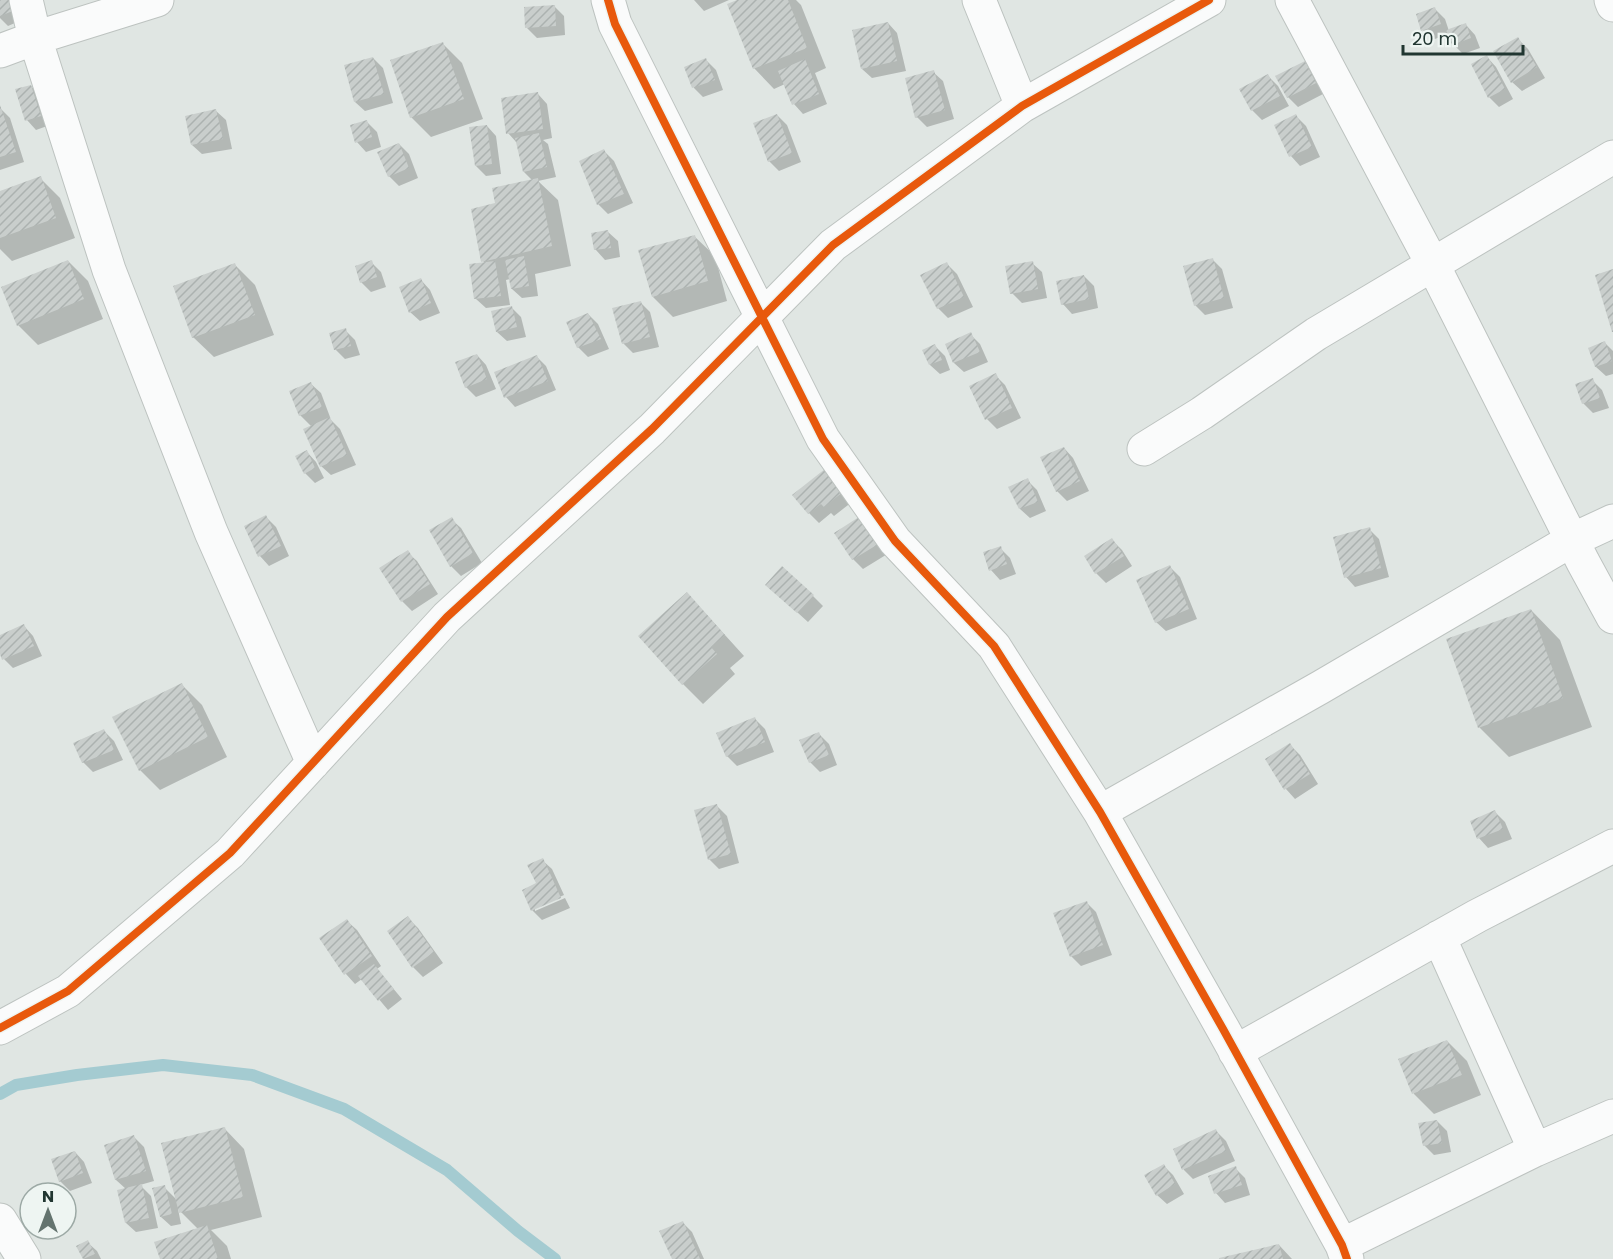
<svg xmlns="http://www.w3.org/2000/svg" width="1613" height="1259" viewBox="0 0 1613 1259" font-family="Poppins,sans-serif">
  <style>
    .shadow { fill: #0003 }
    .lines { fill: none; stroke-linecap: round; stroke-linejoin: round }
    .stream { stroke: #a4cbd1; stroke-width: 12 }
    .building { fill: url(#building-hatch) }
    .minor-casing { stroke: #bdc3c0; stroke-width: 35 }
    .secondary-casing { stroke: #bdc3c0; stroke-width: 35 }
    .minor { stroke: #fafbfb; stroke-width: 33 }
    .secondary { stroke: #fafbfb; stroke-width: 33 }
    .cycleway-casing { stroke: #eef5f2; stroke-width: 11 }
    .cycleway { stroke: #e8590c; stroke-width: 8 }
  </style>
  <defs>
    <pattern id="building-hatch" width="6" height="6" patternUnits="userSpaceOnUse" patternTransform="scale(1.5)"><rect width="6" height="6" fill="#c9cecc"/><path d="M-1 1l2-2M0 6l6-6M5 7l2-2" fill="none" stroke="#acb2b0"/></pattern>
  </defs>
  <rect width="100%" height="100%" fill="#e0e6e3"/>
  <path class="shadow" d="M 0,0 L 31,16 L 8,26 L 0,18 Z
    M 694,0 L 729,0 L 704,11 Z
    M 741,0 L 796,0 L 801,5 L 826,68 L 815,73 L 827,104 L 803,114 L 794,104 L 785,84 L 774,89 L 754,68 Z
    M 554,6 L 564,16 L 565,35 L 537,38 L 527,28 Z
    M 1435,9 L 1445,19 L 1449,31 L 1466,25 L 1475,35 L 1480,48 L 1463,54 L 1453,44 L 1449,34 L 1432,40 L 1423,30 Z
    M 888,23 L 897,33 L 906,71 L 872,78 L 862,69 Z
    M 1518,39 L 1528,49 L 1545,78 L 1522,91 L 1512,82 Z
    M 442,43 L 462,63 L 483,119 L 431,137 L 411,117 Z
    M 1487,57 L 1496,67 L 1513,99 L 1499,107 L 1489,97 Z
    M 373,58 L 383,68 L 393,103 L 365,111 L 355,102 Z
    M 706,60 L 716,70 L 723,90 L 703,97 L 694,88 L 686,68 Z
    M 1304,63 L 1314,73 L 1325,93 L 1298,107 L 1288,97 Z
    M 933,72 L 943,81 L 954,119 L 927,127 L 917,117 Z
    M 1268,76 L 1278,86 L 1289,106 L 1262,120 L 1252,110 Z
    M 31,86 L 40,96 L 50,125 L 36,130 L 27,120 Z
    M 538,94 L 547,104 L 552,138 L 543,140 L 548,144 L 556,177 L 538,181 L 558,200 L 571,266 L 535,274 L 538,296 L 522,298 L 512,289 L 510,279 L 506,280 L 510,305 L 486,308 L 476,299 L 486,264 L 483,261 L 497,205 L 533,181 L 524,172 L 518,144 L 508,133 Z
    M 0,108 L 10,118 L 24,162 L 0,170 Z
    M 216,111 L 226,120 L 232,149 L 202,154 L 192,145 Z
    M 777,115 L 787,125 L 801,162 L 779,171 L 769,161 Z
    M 1296,116 L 1306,126 L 1320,157 L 1300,166 L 1291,156 L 1276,126 Z
    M 367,122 L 377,132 L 381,147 L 366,152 L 357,142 Z
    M 487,126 L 496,136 L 501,174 L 486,176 L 476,166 Z
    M 399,144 L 409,154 L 418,178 L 399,186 L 389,176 Z
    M 604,151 L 614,161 L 633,203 L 608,214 L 598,204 Z
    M 40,178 L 60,198 L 75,238 L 12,261 L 0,249 L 0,193 Z
    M 608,232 L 618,241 L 620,257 L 605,260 L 596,250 Z
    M 694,236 L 715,256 L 727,301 L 673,317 L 653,297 Z
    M 1212,259 L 1222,269 L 1233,308 L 1205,315 L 1195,305 Z
    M 68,261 L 88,281 L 103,319 L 38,345 L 18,325 Z
    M 371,262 L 381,272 L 386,287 L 371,292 L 361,282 Z
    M 1032,263 L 1042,272 L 1047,298 L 1022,303 L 1012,293 Z
    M 947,264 L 957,274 L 973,307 L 948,318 L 938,308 Z
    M 235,265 L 255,285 L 274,335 L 214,357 L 193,337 Z
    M 1084,276 L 1094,286 L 1098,308 L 1072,314 L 1063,304 Z
    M 421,280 L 430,290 L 440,313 L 420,321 L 410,312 Z
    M 640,302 L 650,312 L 659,347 L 633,353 L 623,343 Z
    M 512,308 L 521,317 L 526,337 L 507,341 L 497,332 Z
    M 588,314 L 598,324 L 609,349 L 588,357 L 578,347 Z
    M 345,330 L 355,340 L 360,355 L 345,359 L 335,349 Z
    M 970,334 L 980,344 L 988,362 L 964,372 L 954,363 L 947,345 Z
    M 1605,343 L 1613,351 L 1613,374 L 1606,376 L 1596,367 Z
    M 935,346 L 945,356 L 950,370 L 940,374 L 930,365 Z
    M 477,355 L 486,365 L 496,389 L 476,397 L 466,387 Z
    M 537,357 L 546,366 L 556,390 L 515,407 L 506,397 Z
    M 995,375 L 1005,385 L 1021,418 L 997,429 L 987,419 L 971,387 Z
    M 1592,380 L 1602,390 L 1609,408 L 1593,413 L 1583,403 Z
    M 311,384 L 321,393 L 330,417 L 329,418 L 340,429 L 356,465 L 331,475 L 321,466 L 312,427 L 300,415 L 291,392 Z
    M 1064,448 L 1073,458 L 1089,491 L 1067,501 L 1057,491 Z
    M 307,452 L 316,462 L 324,478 L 315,483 L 305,473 Z
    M 830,467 L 857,498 L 834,516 L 831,513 L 819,523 L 809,513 Z
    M 1027,480 L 1037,490 L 1046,511 L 1030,518 L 1020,509 Z
    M 266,517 L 276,527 L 289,556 L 269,566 L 260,556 L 246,527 Z
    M 862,517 L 889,553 L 863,569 L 853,559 Z
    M 451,519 L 461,528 L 482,563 L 461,576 L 451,566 Z
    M 1369,529 L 1379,539 L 1389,577 L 1355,587 L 1346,577 Z
    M 1112,540 L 1122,550 L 1132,566 L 1106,583 L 1096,573 L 1086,557 Z
    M 1000,548 L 1010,558 L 1016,574 L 1000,580 L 991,570 Z
    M 407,552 L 417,561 L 438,594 L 412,611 L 402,601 Z
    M 1170,567 L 1180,577 L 1197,619 L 1166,631 L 1156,622 Z
    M 777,594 L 813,596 L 823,606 L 808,622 Z
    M 1531,610 L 1560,640 L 1592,727 L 1509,757 L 1479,727 Z
    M 706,614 L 744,656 L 730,668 L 735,674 L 703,704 L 683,684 Z
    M 24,626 L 33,636 L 42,656 L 13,668 L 4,659 L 0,651 L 0,637 Z
    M 182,685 L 202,705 L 227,757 L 160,790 L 140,770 Z
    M 755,719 L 765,729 L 774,752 L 737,766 L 727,756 L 718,734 Z
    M 104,731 L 114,741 L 123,760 L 93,772 L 83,762 Z
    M 819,734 L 829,744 L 837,765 L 820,772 L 810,762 Z
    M 1290,745 L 1300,755 L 1318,784 L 1295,799 L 1286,789 Z
    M 717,806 L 727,816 L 739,863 L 719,869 L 709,859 Z
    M 1495,812 L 1505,822 L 1512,839 L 1488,848 L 1479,838 Z
    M 542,860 L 552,869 L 564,895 L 535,908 L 535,911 L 565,898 L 570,908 L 542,920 L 532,910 L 524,890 L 538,884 Z
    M 1086,902 L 1096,912 L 1112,955 L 1081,966 L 1071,956 Z
    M 408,918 L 418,928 L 443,963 L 423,977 L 413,967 L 389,932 Z
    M 347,921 L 357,930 L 381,966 L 377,969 L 402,999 L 388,1010 L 362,979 L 355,984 L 346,974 Z
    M 1447,1041 L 1467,1061 L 1481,1095 L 1434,1114 L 1414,1094 L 1400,1060 Z
    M 1437,1121 L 1447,1131 L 1451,1152 L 1434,1155 L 1424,1145 Z
    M 224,1128 L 244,1149 L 262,1217 L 211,1230 L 227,1246 L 231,1259 L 161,1259 L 198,1229 L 178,1209 L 181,1224 L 171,1226 L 161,1217 L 164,1187 L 177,1200 Z
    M 1216,1131 L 1226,1141 L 1235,1161 L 1193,1179 L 1184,1170 L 1175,1150 Z
    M 134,1137 L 144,1147 L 154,1181 L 140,1185 L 151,1196 L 158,1228 L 136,1232 L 126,1223 L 126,1189 L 116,1180 Z
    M 75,1152 L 84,1162 L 92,1183 L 70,1191 L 60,1181 Z
    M 1164,1166 L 1173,1175 L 1184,1194 L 1167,1204 L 1157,1195 Z
    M 1235,1168 L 1245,1178 L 1250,1195 L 1225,1203 L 1216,1193 Z
    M 682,1222 L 692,1232 L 704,1259 L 673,1259 Z
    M 87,1242 L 97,1251 L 101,1259 L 84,1259 L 78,1246 Z
    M 1279,1245 L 1292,1259 L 1221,1259 Z"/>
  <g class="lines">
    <path class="stream" d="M 0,1094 L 16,1085 L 77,1075 L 163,1065 L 252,1075 L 344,1109 L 447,1170 L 518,1231 L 555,1259"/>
  </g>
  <path class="building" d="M 0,0 L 20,0 L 23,7 L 0,16 Z
    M 737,0 L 788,0 L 807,48 L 753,69 L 727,4 Z
    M 555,5 L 556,26 L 525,28 L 524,7 Z
    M 1435,7 L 1441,24 L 1421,31 L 1416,14 Z
    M 888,22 L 897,61 L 861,69 L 852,30 Z
    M 1466,23 L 1471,38 L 1452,45 L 1446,30 Z
    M 1518,37 L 1537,67 L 1511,83 L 1493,51 Z
    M 443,42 L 464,99 L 410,118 L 390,60 Z
    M 1487,55 L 1505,89 L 1488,98 L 1471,64 Z
    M 373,57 L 384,94 L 354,102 L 344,65 Z
    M 706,58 L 715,80 L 692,88 L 684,67 Z
    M 805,59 L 819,94 L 792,105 L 778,71 Z
    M 1305,61 L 1316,83 L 1287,98 L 1275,76 Z
    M 934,70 L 945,110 L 915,118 L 905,78 Z
    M 1268,74 L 1280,96 L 1251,111 L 1239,89 Z
    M 31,85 L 41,116 L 25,121 L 15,89 Z
    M 538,92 L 543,129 L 506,134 L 501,98 Z
    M 0,105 L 16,152 L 0,157 Z
    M 216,109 L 223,139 L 191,145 L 185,116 Z
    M 777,114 L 792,153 L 768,162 L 753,123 Z
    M 1296,114 L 1312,147 L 1289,157 L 1274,125 Z
    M 367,120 L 372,137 L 355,143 L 350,125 Z
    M 487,125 L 492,164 L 475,166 L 469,127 Z
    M 539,133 L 547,167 L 523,172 L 515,138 Z
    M 399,143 L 409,168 L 388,177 L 377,152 Z
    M 604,149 L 624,194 L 597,205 L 579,161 Z
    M 41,176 L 56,218 L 0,238 L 0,191 Z
    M 538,178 L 552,246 L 481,262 L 471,209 L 495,203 L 492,188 Z
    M 608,230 L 611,248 L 594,250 L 591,233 Z
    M 695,235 L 708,281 L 652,297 L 638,250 Z
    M 524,256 L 529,286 L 511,289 L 505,260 Z
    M 1213,258 L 1224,298 L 1194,306 L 1183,266 Z
    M 68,260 L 84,299 L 17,326 L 1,287 Z
    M 372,260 L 377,277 L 360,283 L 355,266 Z
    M 495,261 L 501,296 L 474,299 L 469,264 Z
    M 1033,261 L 1038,289 L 1010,294 L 1005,266 Z
    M 947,262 L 964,297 L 937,309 L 920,275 Z
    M 235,263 L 255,315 L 192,338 L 173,286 Z
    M 1613,269 L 1613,332 L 1612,332 L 1595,275 Z
    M 1084,275 L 1089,299 L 1061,305 L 1056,281 Z
    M 421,278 L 431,303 L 409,313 L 399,287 Z
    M 641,301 L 650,337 L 622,344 L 612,308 Z
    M 512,306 L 517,327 L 496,332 L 491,311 Z
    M 588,313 L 601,339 L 577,348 L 566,322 Z
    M 346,328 L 351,346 L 334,350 L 329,333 Z
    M 971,332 L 980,352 L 953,363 L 945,344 Z
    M 1605,341 L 1612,361 L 1595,367 L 1588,348 Z
    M 935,344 L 942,360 L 929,365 L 922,350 Z
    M 477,354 L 487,379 L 465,388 L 455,362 Z
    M 537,355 L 548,381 L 504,398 L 494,372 Z
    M 996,373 L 1012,408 L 985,420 L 969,386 Z
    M 1593,378 L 1600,398 L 1582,404 L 1575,384 Z
    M 311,382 L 322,407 L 299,416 L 289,391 Z
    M 330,417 L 347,455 L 320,467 L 303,429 Z
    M 1064,447 L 1080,481 L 1056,492 L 1040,457 Z
    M 307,450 L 315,468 L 304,474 L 295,456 Z
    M 830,465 L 848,488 L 824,507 L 821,504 L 808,514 L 792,495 Z
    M 1028,478 L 1038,502 L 1019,509 L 1008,487 Z
    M 266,515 L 281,546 L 258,557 L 244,526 Z
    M 862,515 L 880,543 L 852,560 L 834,533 Z
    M 452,517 L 473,553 L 450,567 L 429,530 Z
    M 1370,527 L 1381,568 L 1344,578 L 1333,537 Z
    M 1112,538 L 1124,556 L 1095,574 L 1084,556 Z
    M 1001,546 L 1007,564 L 989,571 L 983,552 Z
    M 408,550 L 430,584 L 401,602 L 379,568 Z
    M 1170,565 L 1189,609 L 1155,623 L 1136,580 Z
    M 782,566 L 814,595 L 797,613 L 765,585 Z
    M 687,592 L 725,635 L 711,647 L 717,654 L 682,685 L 638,636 Z
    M 1531,609 L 1563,698 L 1478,728 L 1446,639 Z
    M 24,624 L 34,646 L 2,660 L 0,654 L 0,635 Z
    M 182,683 L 208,737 L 139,771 L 112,717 Z
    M 755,717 L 765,742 L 726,757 L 716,733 Z
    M 104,729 L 114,750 L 82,763 L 73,743 Z
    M 819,732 L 829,755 L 809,763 L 799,740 Z
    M 1290,743 L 1310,774 L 1284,790 L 1265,759 Z
    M 717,804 L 731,854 L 708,860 L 694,810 Z
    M 1495,810 L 1503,829 L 1477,839 L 1470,821 Z
    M 543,858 L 561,898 L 531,911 L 522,890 L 536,883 L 527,865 Z
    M 1087,901 L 1103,945 L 1070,957 L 1053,913 Z
    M 408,916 L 434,952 L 412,968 L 387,931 Z
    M 347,919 L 372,956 L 344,975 L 319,938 Z
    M 374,964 L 394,989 L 378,1001 L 358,976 Z
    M 1447,1040 L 1462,1075 L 1412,1094 L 1398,1059 Z
    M 1437,1120 L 1442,1143 L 1423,1146 L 1418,1123 Z
    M 225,1127 L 243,1197 L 179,1213 L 161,1143 Z
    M 1216,1129 L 1226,1151 L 1182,1170 L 1173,1149 Z
    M 134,1135 L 146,1171 L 115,1180 L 104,1145 Z
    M 75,1151 L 83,1173 L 59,1182 L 51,1159 Z
    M 1164,1164 L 1175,1184 L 1156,1196 L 1144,1175 Z
    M 1236,1166 L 1242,1185 L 1214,1194 L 1208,1176 Z
    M 142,1184 L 149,1218 L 125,1223 L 117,1190 Z
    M 165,1185 L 172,1214 L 160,1217 L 152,1188 Z
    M 683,1221 L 700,1259 L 672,1259 L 659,1231 Z
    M 207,1225 L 218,1259 L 160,1259 L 154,1242 Z
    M 88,1240 L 95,1254 L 83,1259 L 76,1246 Z
    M 1279,1244 L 1283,1259 L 1219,1259 L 1219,1258 Z"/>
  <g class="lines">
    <defs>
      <path id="minor" d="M 26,0 L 35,38 L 109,270 L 211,532 L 313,763
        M 608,0 L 615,24 L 823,439 L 895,541 L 994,646 L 1100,812 L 1223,1029 L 1342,1245 L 1347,1259
        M 979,0 L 1022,106
        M 1292,0 L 1433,265 L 1583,562 L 1613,617
        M 1611,0 L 1613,5
        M 0,51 L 35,38 L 157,0
        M 1144,449 L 1202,413 L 1316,334 L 1613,157
        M 1100,812 L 1321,687 L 1572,540 L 1613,521
        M 1439,937 L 1535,1150
        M 0,1028 L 68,991 L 230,853 L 447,617 L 652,429 L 833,245 L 1022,106 L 1209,0
        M 1235,1052 L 1477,916 L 1613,846
        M 1342,1245 L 1535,1150 L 1613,1116"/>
      <path id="secondary" d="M 0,1220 L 24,1259"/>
    </defs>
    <use href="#minor" class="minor-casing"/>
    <use href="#secondary" class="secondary-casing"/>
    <use href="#minor" class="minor"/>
    <use href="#secondary" class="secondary"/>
    <defs>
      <path id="cycleway" d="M 608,0 L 615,24 L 823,439 L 895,541 L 994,646 L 1100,812 L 1223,1029 L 1342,1245 L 1347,1259
        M 0,1028 L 68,991 L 230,853 L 447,617 L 652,429 L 833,245 L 1022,106 L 1209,0"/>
    </defs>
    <use href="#cycleway" class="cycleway-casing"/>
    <use href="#cycleway" class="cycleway"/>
  </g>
  <g transform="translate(48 1211)"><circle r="28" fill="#eef5f2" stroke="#9ca9a5" stroke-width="1.5"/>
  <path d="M0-4.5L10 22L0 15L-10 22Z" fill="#64746f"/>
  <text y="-9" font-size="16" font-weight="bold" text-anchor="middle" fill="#213631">N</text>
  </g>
  <path d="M1403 45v9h120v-9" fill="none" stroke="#213631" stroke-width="3"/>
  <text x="1412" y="45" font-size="18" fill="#213631" stroke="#eef5f2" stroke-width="4.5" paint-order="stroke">20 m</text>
</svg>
